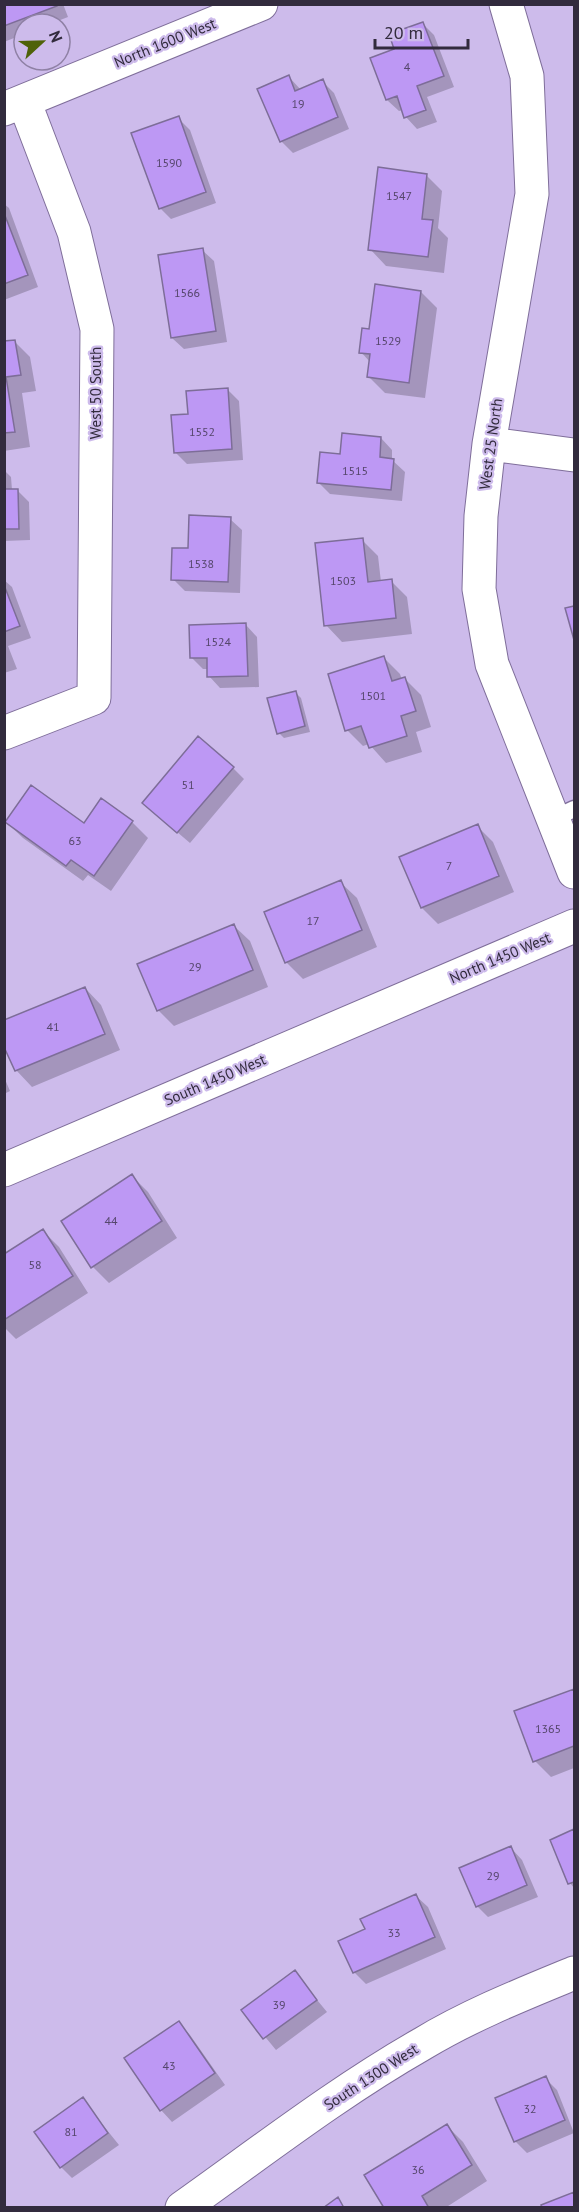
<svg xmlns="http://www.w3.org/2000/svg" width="579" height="2212" viewBox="0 0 579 2212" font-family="'PT Sans',sans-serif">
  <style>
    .shadow { fill: #0003 }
    .building { fill: #bd98f4; stroke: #7d6d98; stroke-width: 1.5 }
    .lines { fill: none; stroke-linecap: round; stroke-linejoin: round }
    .lane-casing { stroke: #7f6e9a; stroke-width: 19 }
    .street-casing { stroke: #7f6e9a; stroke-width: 35 }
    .lane { stroke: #fff; stroke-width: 16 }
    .street { stroke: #fff; stroke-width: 33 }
    .labels { text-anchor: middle; stroke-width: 4.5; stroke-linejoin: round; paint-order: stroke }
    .number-label { font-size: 12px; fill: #55466b }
    .street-label { font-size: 15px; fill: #322b3d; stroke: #cdbbeb }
  </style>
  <rect width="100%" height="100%" fill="#cdbbeb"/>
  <path class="shadow" d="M 4,4 L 63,4 L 68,17 L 50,24 L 24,24 L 24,34 L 4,42 Z
    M 423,24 L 434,35 L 454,87 L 427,97 L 437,122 L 417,129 L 406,117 L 403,110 L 399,111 L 387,100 L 396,50 Z
    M 289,77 L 301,90 L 322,81 L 334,93 L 349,129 L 293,153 L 281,141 Z
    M 178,118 L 190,130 L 216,203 L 171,219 L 160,208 Z
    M 426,175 L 442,191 L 438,228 L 448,238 L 444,273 L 386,266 L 370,249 Z
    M 4,204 L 9,208 L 38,287 L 4,300 Z
    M 202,250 L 214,261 L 227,342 L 184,349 L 172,338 Z
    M 421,292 L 437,308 L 425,398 L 385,393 L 369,377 L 370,362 L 361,352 L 371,331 Z
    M 14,341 L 30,357 L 36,391 L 22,393 L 30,447 L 4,451 L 4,343 Z
    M 227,389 L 239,401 L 243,460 L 187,464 L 175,452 L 190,415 Z
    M 381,438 L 392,450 L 392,460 L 405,472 L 402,501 L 330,494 L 318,482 L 341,456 Z
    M 4,470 L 11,477 L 12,490 L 17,490 L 29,502 L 30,540 L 4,541 Z
    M 230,519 L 242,530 L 240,593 L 185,591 L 173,579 L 189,550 Z
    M 362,540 L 378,556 L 381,582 L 391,581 L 407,597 L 412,634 L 342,642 L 326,625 Z
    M 4,580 L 12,587 L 31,638 L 8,646 L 17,669 L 4,673 Z
    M 246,625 L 257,637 L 259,687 L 220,688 L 209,676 L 208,669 L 203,669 L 192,658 Z
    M 384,658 L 400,674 L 402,680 L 405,679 L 421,695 L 431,727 L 416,732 L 422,752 L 386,763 L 369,744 L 363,746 L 347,730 Z
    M 295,692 L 301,698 L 310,732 L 284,738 L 279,733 Z
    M 233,768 L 244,779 L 190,843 L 156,814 Z
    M 6,822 L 84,825 L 132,822 L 148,838 L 111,891 L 88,875 L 83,881 L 23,838 Z
    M 477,826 L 493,842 L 514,892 L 438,924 L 422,908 L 401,858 Z
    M 340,882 L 357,898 L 377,947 L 303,979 L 286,962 Z
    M 233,925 L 250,941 L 268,987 L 174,1026 L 158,1010 Z
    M 85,988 L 101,1005 L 120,1050 L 32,1087 L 16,1070 Z
    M 4,1077 L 10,1091 L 4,1094 Z
    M 132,1176 L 148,1192 L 177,1238 L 109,1283 L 93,1267 L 63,1222 Z
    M 43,1231 L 59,1247 L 88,1293 L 16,1339 L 4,1327 L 4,1256 Z
    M 574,1690 L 574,1768 L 551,1777 L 535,1761 L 516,1712 Z
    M 574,1831 L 574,1888 L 570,1883 L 552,1840 Z
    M 511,1848 L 522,1860 L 538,1897 L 488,1917 L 477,1906 Z
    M 416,1896 L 428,1907 L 446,1949 L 366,1984 L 354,1972 Z
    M 294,1972 L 327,2012 L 276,2050 L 243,2010 Z
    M 179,2023 L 190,2035 L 225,2085 L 172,2122 L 161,2110 Z
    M 545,2078 L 557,2090 L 574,2133 L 527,2153 L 516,2142 L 497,2099 Z
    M 82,2099 L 119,2145 L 72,2178 L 61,2167 Z
    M 447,2126 L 463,2142 L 487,2181 L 445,2208 L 386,2208 Z"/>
  <path class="building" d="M 4,4 L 57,4 L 57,6 L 4,26 Z
    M 423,22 L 444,76 L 417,86 L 426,110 L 404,118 L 397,96 L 386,100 L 370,58 L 394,49 L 389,34 Z
    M 289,75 L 295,91 L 323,79 L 338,117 L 280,142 L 257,89 Z
    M 179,116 L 206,192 L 159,209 L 131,133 Z
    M 378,167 L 427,174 L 422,219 L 433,220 L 428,257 L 368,250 Z
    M 4,213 L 28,275 L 4,284 Z
    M 203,248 L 216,331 L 171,338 L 158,255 Z
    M 375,284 L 421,291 L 409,383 L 367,377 L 370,354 L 359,353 L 362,328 L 369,329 Z
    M 15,340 L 21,375 L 6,377 L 15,432 L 4,433 L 4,341 Z
    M 228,388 L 232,449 L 174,453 L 171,415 L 188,414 L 186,391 Z
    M 342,433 L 381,437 L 380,457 L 394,459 L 391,490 L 317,483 L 320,452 L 340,454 Z
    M 4,489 L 18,489 L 19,529 L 4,529 Z
    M 189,515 L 231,517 L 228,582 L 171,580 L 172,548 L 188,548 Z
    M 363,538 L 368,582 L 392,579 L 396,618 L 324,626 L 315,543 Z
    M 4,585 L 20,626 L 4,632 Z
    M 574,606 L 574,640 L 565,608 Z
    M 246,623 L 248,676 L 207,677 L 207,658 L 190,658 L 189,625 Z
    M 384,656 L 392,681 L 405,677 L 416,711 L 401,716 L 407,736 L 369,748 L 361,726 L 345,731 L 328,674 Z
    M 296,691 L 305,726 L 277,734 L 267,698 Z
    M 198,736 L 234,767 L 177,833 L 142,803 Z
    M 31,785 L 84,823 L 101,798 L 133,821 L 94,876 L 71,860 L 66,866 L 5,822 Z
    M 478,824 L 499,876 L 421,908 L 399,857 Z
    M 341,880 L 362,930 L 285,963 L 264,912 Z
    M 234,924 L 253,970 L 157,1011 L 137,964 Z
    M 85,987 L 105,1034 L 15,1071 L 4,1047 L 4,1020 Z
    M 132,1174 L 162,1221 L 91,1268 L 61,1221 Z
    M 43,1229 L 73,1276 L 4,1320 L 4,1254 Z
    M 574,1689 L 574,1746 L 533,1762 L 514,1711 Z
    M 574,1829 L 574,1882 L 568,1884 L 550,1840 Z
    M 511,1846 L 527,1885 L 476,1907 L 459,1868 Z
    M 416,1894 L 435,1937 L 353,1973 L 338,1941 L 365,1929 L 360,1919 Z
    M 295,1970 L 317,2000 L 263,2039 L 241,2010 Z
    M 179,2021 L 215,2073 L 160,2111 L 124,2058 Z
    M 546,2076 L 565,2120 L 514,2142 L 495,2098 Z
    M 83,2097 L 108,2133 L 60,2168 L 34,2132 Z
    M 447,2124 L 472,2165 L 422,2196 L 429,2208 L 384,2208 L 364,2175 Z
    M 574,2192 L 574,2208 L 542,2208 L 541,2205 Z
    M 338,2197 L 344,2208 L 323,2208 Z"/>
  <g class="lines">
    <defs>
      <path id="lane" d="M 553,819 L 574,809"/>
      <path id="street" d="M 506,4 L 527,76 L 532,194 L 489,444 L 481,516 L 479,589 L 492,664 L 574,872
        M 4,109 L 261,4
        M 489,444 L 574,455
        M 4,733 L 94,698 L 97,329 L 74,232 L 24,101
        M 4,1170 L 574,926
        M 182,2208 C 261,2152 338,2092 422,2044 C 470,2015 523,1994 574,1973"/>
    </defs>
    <use href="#lane" class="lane-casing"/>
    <use href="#street" class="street-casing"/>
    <use href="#lane" class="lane"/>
    <use href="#street" class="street"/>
  </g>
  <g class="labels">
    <g class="number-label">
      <text x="407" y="71">4</text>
      <text x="298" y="108">19</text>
      <text x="169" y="167">1590</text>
      <text x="399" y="200">1547</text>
      <text x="187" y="297">1566</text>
      <text x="388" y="345">1529</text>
      <text x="202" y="436">1552</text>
      <text x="355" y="475">1515</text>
      <text x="201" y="568">1538</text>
      <text x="343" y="585">1503</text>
      <text x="218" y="646">1524</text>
      <text x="373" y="700">1501</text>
      <text x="188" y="789">51</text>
      <text x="75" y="845">63</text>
      <text x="449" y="870">7</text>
      <text x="313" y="925">17</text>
      <text x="195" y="971">29</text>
      <text x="53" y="1031">41</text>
      <text x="111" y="1225">44</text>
      <text x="35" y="1269">58</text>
      <text x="548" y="1733">1365</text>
      <text x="493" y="1880">29</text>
      <text x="394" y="1937">33</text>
      <text x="279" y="2009">39</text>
      <text x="169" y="2070">43</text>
      <text x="530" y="2113">32</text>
      <text x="71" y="2136">81</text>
      <text x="418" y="2174">36</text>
    </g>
    <g class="street-label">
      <text transform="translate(165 43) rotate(-22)" y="5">North 1600 West</text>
      <text transform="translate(96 393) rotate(-90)" y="5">West 50 South</text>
      <text transform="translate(491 444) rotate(-82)" y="5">West 25 North</text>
      <text transform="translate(500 958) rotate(-23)" y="5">North 1450 West</text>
      <text transform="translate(215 1080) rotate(-23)" y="5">South 1450 West</text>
      <text transform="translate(371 2077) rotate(-33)" y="5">South 1300 West</text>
    </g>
  </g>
  <rect width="579" height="2212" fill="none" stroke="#322b3d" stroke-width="12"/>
  <g transform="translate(42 42) rotate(68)"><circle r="28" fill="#cdbbeb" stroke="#8f81a5" stroke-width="1.5"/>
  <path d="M0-4.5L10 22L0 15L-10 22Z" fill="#4f6209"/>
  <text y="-9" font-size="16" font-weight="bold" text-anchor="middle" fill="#322b3d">N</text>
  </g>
  <path d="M375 39v9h93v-9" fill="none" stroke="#322b3d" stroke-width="3"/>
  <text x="384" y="39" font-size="18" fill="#322b3d" stroke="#cdbbeb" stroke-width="4.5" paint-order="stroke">20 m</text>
</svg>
